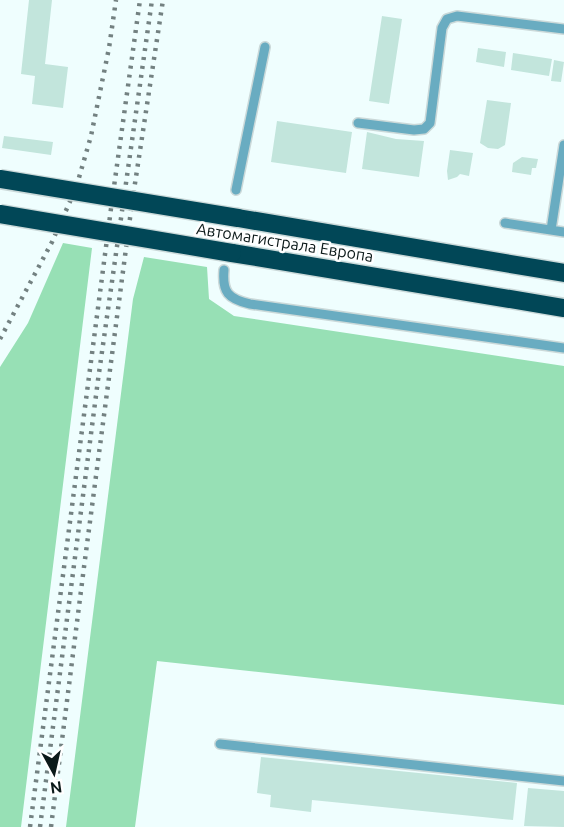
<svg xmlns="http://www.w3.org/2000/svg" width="564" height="827" viewBox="0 0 564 827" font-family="Ubuntu,sans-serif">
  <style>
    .green { fill: #97e0b5 }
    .building { fill: #c2e5dc }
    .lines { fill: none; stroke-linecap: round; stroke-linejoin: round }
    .service-casing { stroke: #cbd9d9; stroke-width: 12 }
    .motorway-casing { stroke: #cbd9d9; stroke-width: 21 }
    .service { stroke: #69acc1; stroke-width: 9 }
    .motorway { stroke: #014757; stroke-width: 18 }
    .rail { stroke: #738181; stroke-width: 4.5; stroke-dasharray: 3 6; stroke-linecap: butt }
    .motorway-bridge-casing { stroke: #cbd9d9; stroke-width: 21; stroke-linecap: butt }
    .motorway-bridge { stroke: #014757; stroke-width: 18 }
    .labels { text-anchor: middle; stroke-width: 5; stroke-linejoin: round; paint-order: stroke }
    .street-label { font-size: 16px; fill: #0b1919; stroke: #fff }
  </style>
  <rect width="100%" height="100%" fill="#effefe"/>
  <path class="green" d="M 63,243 L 92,248 L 21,827 L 0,827 L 0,367 L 28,323 Z
    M 144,257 L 207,267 L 209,299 L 234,316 L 564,366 L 564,705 L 157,661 L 135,827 L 66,827 L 133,299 Z"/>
  <path class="building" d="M 29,0 L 52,0 L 45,64 L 68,67 L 63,108 L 32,104 L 35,76 L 21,74 Z
    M 382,16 L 402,19 L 389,104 L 369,101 Z
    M 478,48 L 506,52 L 504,67 L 476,62 Z
    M 513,53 L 552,59 L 549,76 L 511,70 Z
    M 554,60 L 564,62 L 561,82 L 551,81 Z
    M 487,100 L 511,103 L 505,145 L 498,149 L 488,148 L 480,143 Z
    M 277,121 L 352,132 L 346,173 L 271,162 Z
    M 367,132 L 396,139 L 424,141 L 419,177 L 362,169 Z
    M 4,136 L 53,142 L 51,155 L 2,148 Z
    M 450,150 L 473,153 L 469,176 L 460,174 L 457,177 L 448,180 L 447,171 Z
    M 522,157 L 538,159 L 536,168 L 532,168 L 531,175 L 512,172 L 513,163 Z
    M 261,757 L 517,783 L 513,820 L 312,800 L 311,812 L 270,807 L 271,795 L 257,793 Z
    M 528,788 L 564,791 L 564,827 L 524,826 Z"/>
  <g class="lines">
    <defs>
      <path id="service" d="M 358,123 L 414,130 L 424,129 L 430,123 L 442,28 L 447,19 L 457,16 L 564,29
        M 236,190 L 265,47
        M 505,223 L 564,232
        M 551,230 L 564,145
        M 224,270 C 222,292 228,299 250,304 L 564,348
        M 220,744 L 564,781"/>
      <path id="motorway" d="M 238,218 L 564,273
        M 232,253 L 564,308"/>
    </defs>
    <use href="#service" class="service-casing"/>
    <use href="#motorway" class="motorway-casing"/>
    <use href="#service" class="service"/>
    <use href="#motorway" class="motorway"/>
    <path class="rail" d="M 0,339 L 52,242 L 76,188 L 91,136 L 109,48 L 116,0
      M 30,827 L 112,201 L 140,0
      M 40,827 L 98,380 L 152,0
      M 51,827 L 84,567 L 132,203 L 163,0"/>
    <defs>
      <path id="motorway-bridge" d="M 0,179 L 238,218
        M 0,214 L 232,253"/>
    </defs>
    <use href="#motorway-bridge" class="motorway-bridge-casing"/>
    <use href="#motorway-bridge" class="motorway-bridge"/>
  </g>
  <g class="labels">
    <g class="street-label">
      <text transform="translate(285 242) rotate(9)" y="6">Автомагистрала Европа</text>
    </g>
  </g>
  <g transform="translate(54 773) rotate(172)" stroke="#ffffff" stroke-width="4.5" paint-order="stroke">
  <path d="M0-4.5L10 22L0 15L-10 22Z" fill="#0b1919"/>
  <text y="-9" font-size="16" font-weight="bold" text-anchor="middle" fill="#0b1919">N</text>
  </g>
</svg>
